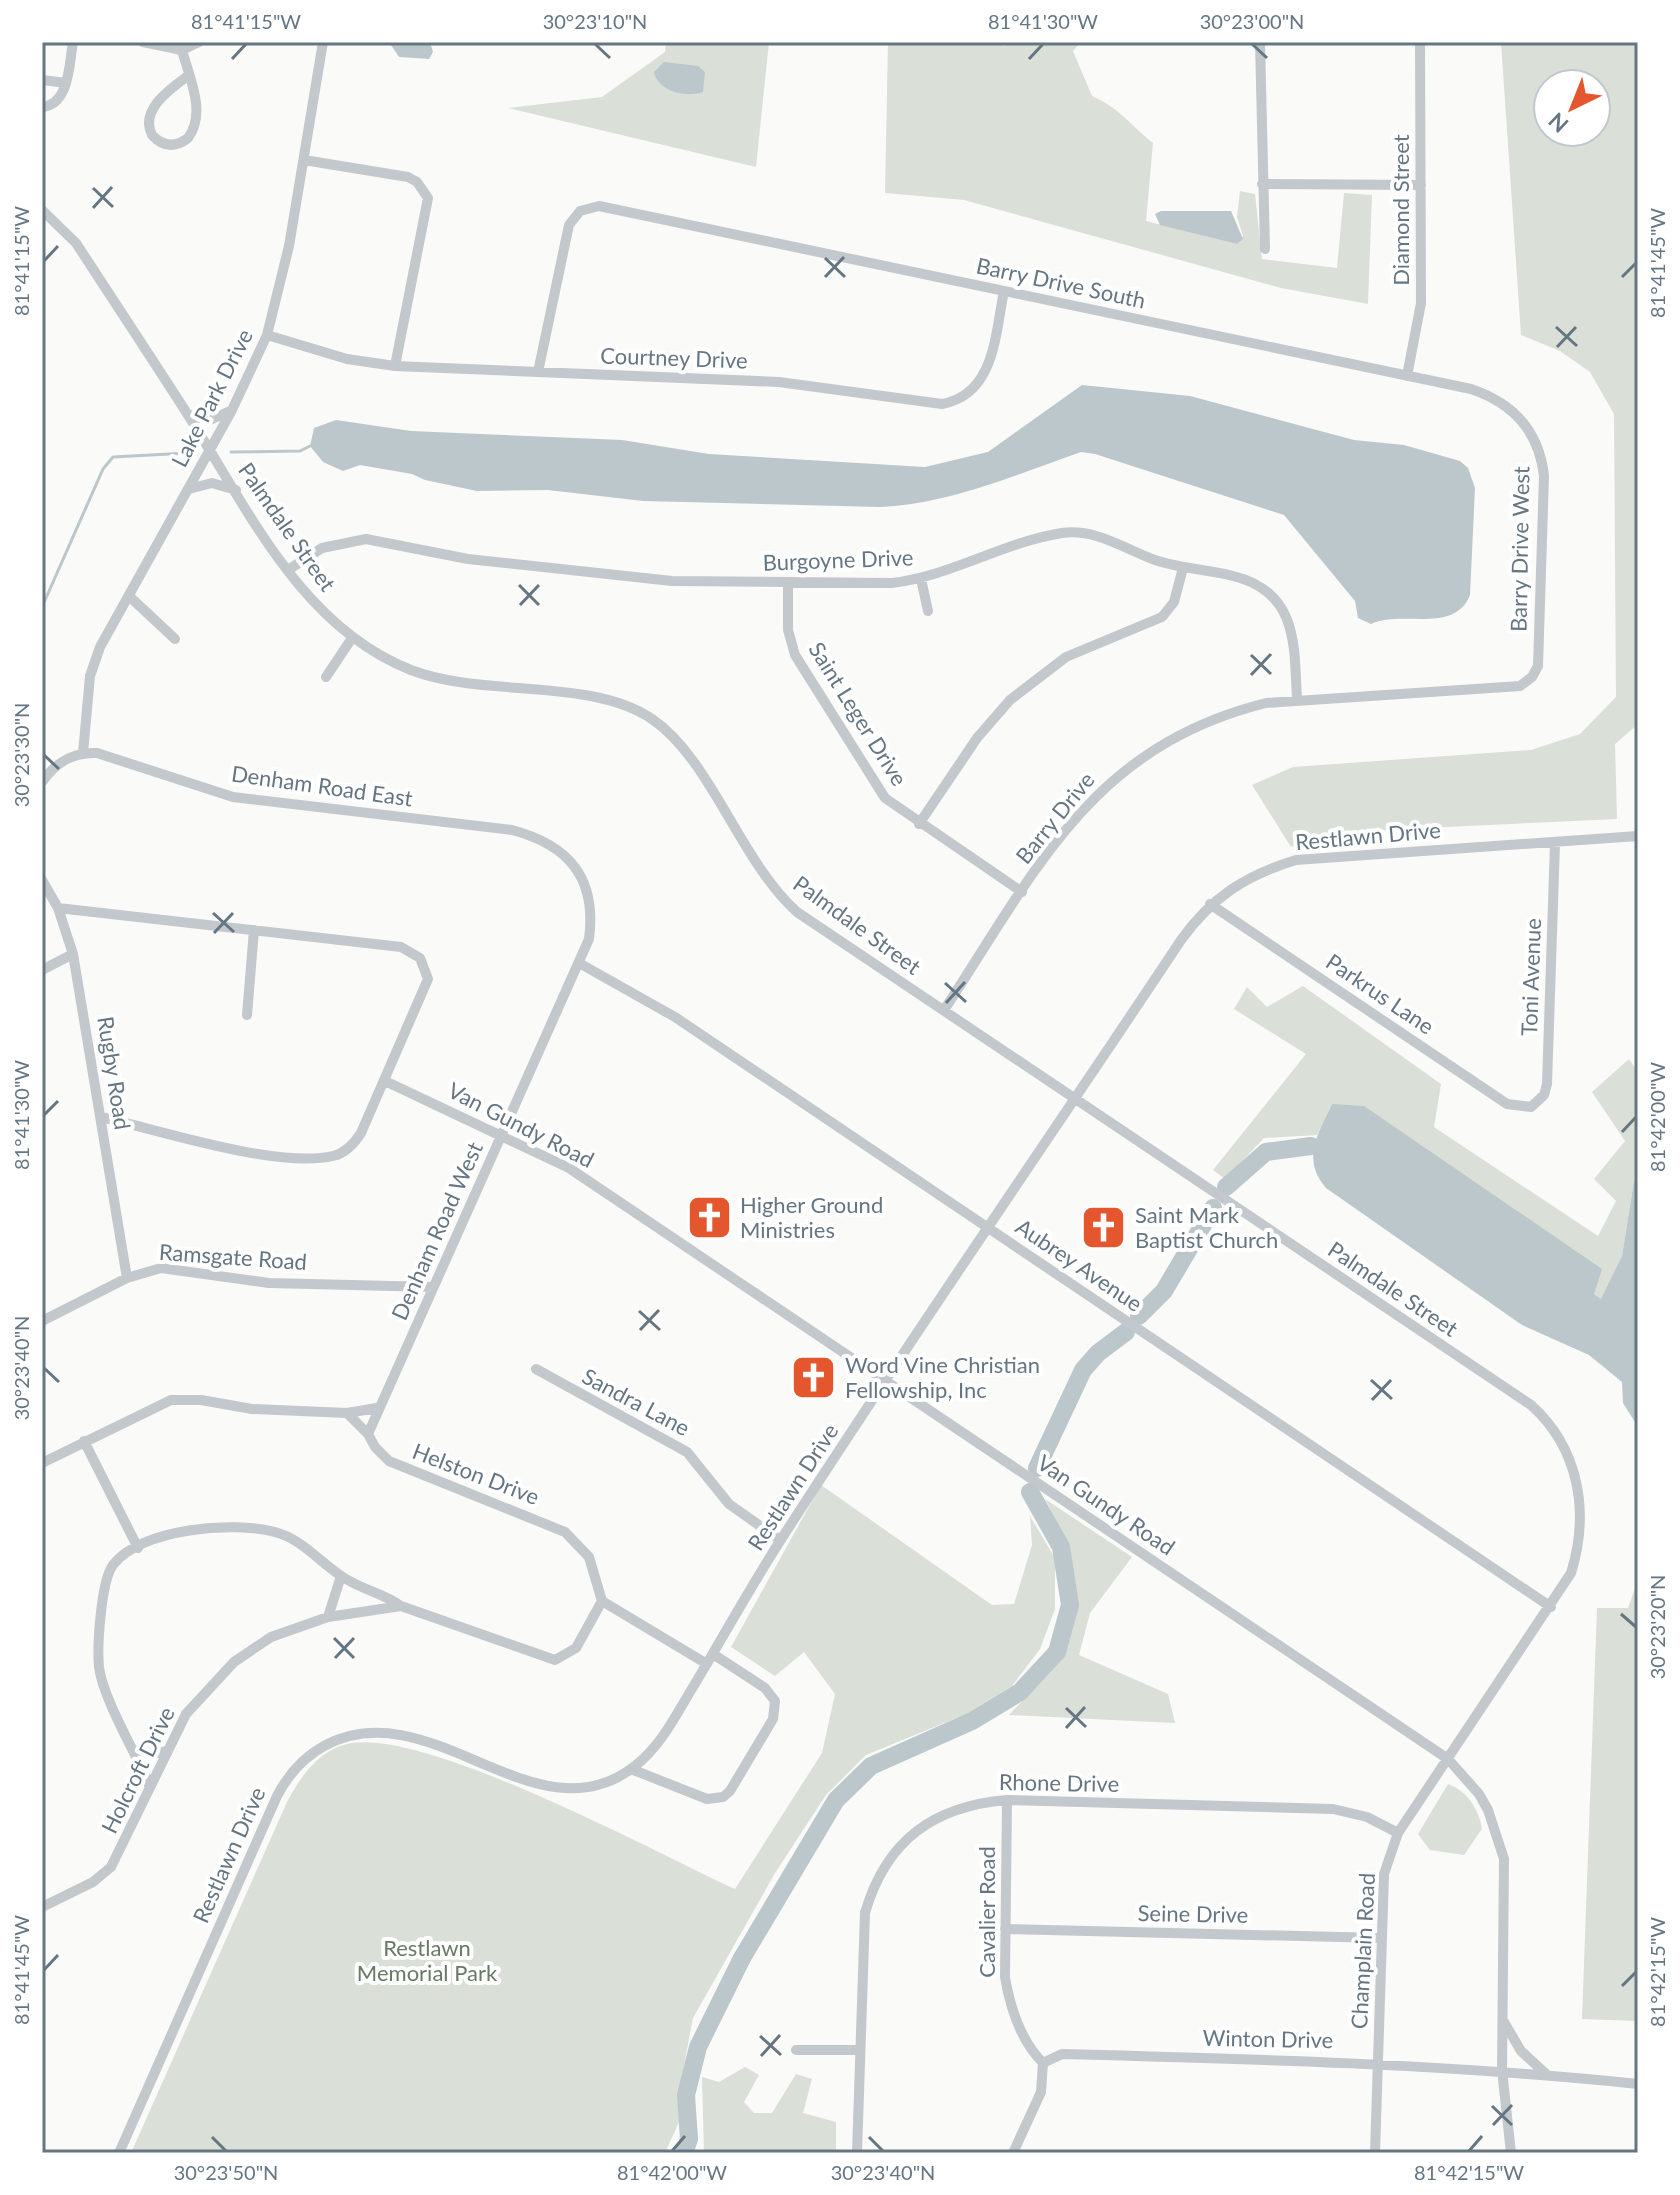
<svg xmlns="http://www.w3.org/2000/svg" width="1680" height="2195" viewBox="0 0 1680 2195" font-family="Lato,sans-serif">
  <style>
    .green { fill: #dadfd7; fill-rule: evenodd }
    .water { fill: #bbc7cb }
    .lines { fill: none; stroke-linecap: round; stroke-linejoin: round }
    .stream { stroke: #bbc7cb; stroke-width: 3 }
    .river { stroke: #bbc7cb; stroke-width: 18 }
    .minor { stroke: #c3c8cc; stroke-width: 10 }
    .ticks { fill: none; stroke: #657683; stroke-width: 3 }
    .labels { text-anchor: middle; stroke-width: 8; stroke-linejoin: round; paint-order: stroke }
    .street-label { font-size: 22px; fill: #657683; stroke: #fff }
    .poi-label { font-size: 22px; fill: #657683; stroke: #fff; text-anchor: start }
    .park-label { font-size: 22px; fill: #687a64; stroke: #fff }
    .neatline { fill: none; stroke: #657683; stroke-width: 3 }
    .ticks-label { font-size: 20px; text-anchor: middle; fill: #657683 }
  </style>
  <rect width="100%" height="100%" fill="#fafaf8"/>
  <path class="green" d="M 666,42 L 769,42 L 756,167 L 508,108 L 602,97 L 665,52 Z
    M 888,42 L 992,42 L 1004,46 L 1009,42 L 1081,42 L 1073,51 L 1092,96 C 1121,109 1129,124 1153,143 L 1146,221 L 1237,244 L 1243,236 L 1237,217 L 1240,191 L 1255,194 L 1262,259 L 1337,268 L 1344,193 L 1372,195 L 1368,304 L 1281,288 L 964,200 L 885,193 Z
    M 1501,42 L 1638,42 L 1638,724 L 1615,744 L 1617,819 L 1340,832 L 1291,847 L 1252,785 L 1293,767 L 1531,750 L 1580,734 L 1616,697 L 1614,414 L 1590,372 L 1560,351 L 1521,335 ZM 1548,84 L 1596,84 L 1596,132 L 1548,132 Z
    M 1303,986 L 1441,1084 L 1434,1127 L 1598,1236 L 1616,1201 L 1594,1179 L 1625,1141 L 1592,1092 L 1629,1059 L 1638,1072 L 1638,1179 L 1634,1181 L 1622,1256 L 1602,1300 L 1332,1104 L 1317,1135 L 1264,1138 L 1225,1179 L 1213,1170 L 1306,1054 L 1234,1009 L 1247,987 L 1267,1007 Z
    M 821,1485 L 992,1605 L 1014,1604 L 1032,1545 L 1030,1516 L 1055,1558 L 1055,1609 L 1040,1649 L 1012,1686 L 966,1714 L 866,1755 L 826,1795 L 775,1873 L 693,2018 L 679,2092 L 679,2122 L 665,2153 L 131,2153 L 287,1802 C 301,1776 320,1748 352,1743 C 433,1732 653,1851 735,1889 L 822,1753 L 835,1694 L 804,1652 L 775,1676 L 731,1647 Z
    M 1045,1499 L 1132,1557 L 1090,1613 L 1079,1655 L 1168,1694 L 1175,1723 L 1009,1715 C 1025,1697 1053,1675 1063,1653 C 1088,1597 1072,1550 1045,1499 Z
    M 1638,1580 L 1638,2021 L 1582,2019 L 1597,1608 L 1628,1608 Z
    M 1448,1784 C 1467,1791 1479,1809 1482,1829 L 1464,1855 L 1430,1850 L 1418,1834 Z
    M 745,2067 L 759,2075 L 744,2102 L 754,2113 L 772,2113 L 796,2074 L 812,2079 L 803,2113 L 836,2122 L 836,2151 L 704,2153 L 702,2077 L 719,2082 Z"/>
  <path class="water" d="M 389,42 L 430,42 L 433,52 L 429,59 L 399,57 Z
    M 664,62 L 698,66 L 705,72 L 703,92 C 685,98 658,91 654,72 Z
    M 1161,211 L 1231,211 L 1243,239 L 1237,244 L 1160,225 L 1155,214 Z
    M 1082,385 L 1190,396 L 1354,440 L 1404,445 L 1460,461 L 1468,468 L 1475,488 L 1470,595 C 1454,635 1402,609 1371,624 L 1358,618 L 1355,601 L 1284,515 L 1095,454 L 1081,452 C 1015,475 949,504 879,507 L 643,501 L 548,490 L 477,491 L 425,480 L 412,474 L 360,465 L 343,471 L 323,462 L 310,446 L 314,428 L 336,420 L 411,431 L 622,440 L 709,454 L 925,467 L 988,452 Z
    M 1332,1104 L 1364,1106 L 1602,1269 L 1594,1294 L 1601,1299 L 1622,1256 L 1634,1181 L 1638,1179 L 1638,1427 L 1623,1403 L 1622,1382 L 1589,1355 L 1522,1325 L 1326,1188 C 1301,1159 1318,1134 1332,1104 Z"/>
  <g class="lines">
    <path class="stream" d="M 231,452 L 300,451 L 310,446
      M 42,607 L 103,469 L 113,457 L 188,453"/>
    <path class="river" d="M 1226,1187 L 1266,1152 L 1311,1146
      M 1139,1316 L 1164,1291 L 1213,1208
      M 1037,1468 L 1083,1370 L 1098,1353 L 1126,1332
      M 684,2153 L 689,2139 L 686,2095 L 698,2047 L 742,1958 L 836,1800 L 871,1766 L 972,1721 L 1020,1692 L 1057,1652 L 1070,1605 L 1061,1547 L 1030,1492"/>
    <path class="minor" d="M 143,42 L 182,50 L 199,42
      M 1260,42 L 1265,249
      M 182,50 C 189,77 207,113 188,138 C 175,148 163,147 152,135 C 139,110 171,88 189,75
      M 42,80 L 66,83
      M 42,107 C 70,104 69,64 73,42
      M 304,160 L 408,177 L 417,182 L 428,198 L 395,366
      M 1262,184 L 1421,185
      M 42,210 L 76,243 C 113,300 151,357 188,415 C 248,509 301,627 411,670 C 483,698 590,677 652,719 C 711,759 740,861 797,912 L 1531,1405 C 1579,1448 1590,1512 1571,1573 L 1398,1833 L 1384,1874 L 1375,2153
      M 267,335 L 347,359 L 395,366 L 779,382 L 942,404 C 995,394 995,335 1004,291
      M 538,372 L 569,225 L 580,211 L 599,206 L 1471,389 C 1513,403 1539,431 1544,476 L 1538,666 L 1532,677 L 1520,686 L 1266,703 C 1090,747 1036,871 944,1010
      M 1407,376 L 1421,303 L 1420,42
      M 187,414 L 210,420 L 230,411
      M 189,489 L 212,483 L 236,490
      M 288,570 L 322,548 L 366,539 L 468,559 L 672,581 L 892,583 C 951,576 1004,542 1062,533 C 1095,528 1125,549 1155,560 C 1181,569 1207,569 1233,576 C 1298,592 1294,644 1297,699
      M 921,579 L 928,611
      M 788,583 L 788,630 L 795,655 L 885,798 L 1022,892
      M 129,596 L 175,639
      M 326,677 L 352,638
      M 83,753 L 90,676 L 100,647 L 232,410 L 267,335 L 289,246 L 323,42
      M 42,782 C 56,762 73,752 97,753 L 233,797 L 512,830 C 569,845 597,878 589,939 L 368,1434 L 375,1447 L 389,1461 L 565,1532 L 589,1557 L 602,1601 L 707,1664
      M 919,824 L 977,738 L 1010,700 L 1066,657 L 1162,617 L 1174,602 L 1183,568
      M 42,880 L 58,908 L 73,954 L 127,1278
      M 1210,904 L 1507,1104 L 1531,1107 L 1544,1095 L 1547,1084 L 1555,843
      M 58,908 L 401,947 L 420,958 L 428,979 L 361,1133 C 354,1144 346,1153 333,1156 C 277,1169 159,1130 101,1117
      M 579,963 L 675,1017 L 1551,1607
      M 42,970 L 73,954
      M 247,1015 L 254,930
      M 385,1081 L 569,1168 L 1448,1759 L 1479,1794 L 1488,1810 L 1504,1859 L 1502,2070 L 1511,2153
      M 42,1321 L 127,1278 L 161,1268 L 269,1283 L 433,1287
      M 536,1369 L 687,1452 L 729,1504 L 780,1540
      M 347,1413 L 368,1434
      M 84,1441 L 138,1548
      M 42,1463 L 171,1400 L 201,1400 L 252,1409 L 347,1413 L 377,1408
      M 328,1617 L 341,1576
      M 134,1750 L 154,1754 L 166,1751
      M 631,1769 L 707,1799 L 723,1797 L 730,1791 L 773,1719 L 775,1701 L 765,1688 L 713,1654
      M 149,1785 C 136,1753 103,1699 99,1667 C 97,1646 101,1581 113,1565 C 141,1528 234,1521 275,1532 C 303,1539 322,1565 346,1579 C 364,1590 384,1594 401,1606
      M 1007,1800 L 1005,1977 C 1010,2007 1021,2041 1043,2063 L 1041,2092 L 1013,2153
      M 42,1907 L 93,1882 L 111,1867 L 186,1714 L 234,1662 L 271,1637 L 328,1617 L 401,1606 L 555,1660 L 576,1648 L 602,1601
      M 1005,1929 L 1381,1938
      M 1504,2022 L 1521,2051 L 1546,2074
      M 796,2050 L 860,2050
      M 1043,2063 L 1062,2054 C 1255,2059 1446,2064 1638,2084
      M 119,2153 L 277,1796 C 288,1775 304,1757 324,1746 C 431,1688 536,1844 635,1766 C 661,1746 676,1715 693,1687 C 723,1637 751,1586 782,1538 C 912,1336 1049,1139 1181,940 C 1212,897 1246,875 1296,860 L 1638,836
      M 857,2153 L 865,1913 C 886,1840 934,1806 1007,1800 L 1333,1809 L 1367,1817 L 1398,1833"/>
  </g>
  <path class="ticks" d="M 595,44 L 610,58M 1252,44 L 1267,58M 232,59 L 246,44M 1029,59 L 1043,44M 93,188 L 113,207M 93,208 L 112,187M 825,258 L 845,277M 44,261 L 58,246M 825,277 L 844,257M 1622,277 L 1636,263M 1556,327 L 1577,346M 1557,347 L 1576,327M 519,585 L 539,605M 520,605 L 539,585M 1251,655 L 1271,674M 1251,675 L 1271,654M 44,755 L 59,769M 213,913 L 234,932M 214,933 L 233,913M 945,983 L 966,1002M 946,1003 L 965,982M 44,1115 L 58,1101M 1622,1132 L 1636,1117M 639,1311 L 660,1330M 640,1330 L 659,1310M 44,1368 L 59,1382M 1371,1380 L 1392,1399M 1372,1400 L 1391,1380M 1621,1614 L 1636,1627M 334,1638 L 354,1658M 335,1658 L 354,1638M 1066,1708 L 1086,1727M 1066,1728 L 1085,1707M 44,1970 L 58,1955M 1622,1986 L 1636,1972M 760,2036 L 781,2055M 761,2056 L 780,2035M 1492,2106 L 1512,2125M 1493,2125 L 1512,2105M 212,2137 L 226,2151M 869,2137 L 883,2151M 672,2151 L 685,2136M 1469,2151 L 1482,2136"/>
  <defs>
    <symbol id="church-square" viewBox="-11 -11 22 22"><rect x="-9" y="-9" width="18" height="18" rx="4" fill="#e4572e" stroke="#fff"/><path d="M-1.2-6h2.4v3.5h3.3v2.4h-3.3V6h-2.4V-.1h-3.3v-2.4h3.3Z" fill="#fff"/></symbol>
  </defs>
  <g fill-rule="evenodd">
    <use href="#church-square" x="684" y="1192" width="51" height="51"/>
    <use href="#church-square" x="1078" y="1202" width="51" height="51"/>
    <use href="#church-square" x="788" y="1352" width="51" height="51"/>
  </g>
  <g class="labels">
    <g class="street-label">
      <text transform="translate(1401 210) rotate(-90)" y="8">Diamond Street</text>
      <text transform="translate(1061 283) rotate(12)" y="8">Barry Drive South</text>
      <text transform="translate(674 358) rotate(2)" y="8">Courtney Drive</text>
      <text transform="translate(212 398) rotate(-63)" y="8">Lake Park Drive</text>
      <text transform="translate(287 527) rotate(55)" y="8">Palmdale Street</text>
      <text transform="translate(1520 549) rotate(-89)" y="8">Barry Drive West</text>
      <text transform="translate(838 560) rotate(-2)" y="8">Burgoyne Drive</text>
      <text transform="translate(858 714) rotate(58)" y="8">Saint Leger Drive</text>
      <text transform="translate(322 786) rotate(8)" y="8">Denham Road East</text>
      <text transform="translate(1055 818) rotate(-51)" y="8">Barry Drive</text>
      <text transform="translate(1368 836) rotate(-5)" y="8">Restlawn Drive</text>
      <text transform="translate(857 925) rotate(36)" y="8">Palmdale Street</text>
      <text transform="translate(1531 977) rotate(-88)" y="8">Toni Avenue</text>
      <text transform="translate(1380 994) rotate(34)" y="8">Parkrus Lane</text>
      <text transform="translate(114 1073) rotate(81)" y="8">Rugby Road</text>
      <text transform="translate(521 1125) rotate(27)" y="8">Van Gundy Road</text>
      <text transform="translate(437 1231) rotate(-66)" y="8">Denham Road West</text>
      <text transform="translate(233 1257) rotate(4)" y="8">Ramsgate Road</text>
      <text transform="translate(1079 1265) rotate(34)" y="8">Aubrey Avenue</text>
      <text transform="translate(1393 1289) rotate(34)" y="8">Palmdale Street</text>
      <text transform="translate(636 1402) rotate(28)" y="8">Sandra Lane</text>
      <text transform="translate(476 1474) rotate(21)" y="8">Helston Drive</text>
      <text transform="translate(793 1487) rotate(-57)" y="8">Restlawn Drive</text>
      <text transform="translate(1106 1505) rotate(34)" y="8">Van Gundy Road</text>
      <text transform="translate(138 1770) rotate(-64)" y="8">Holcroft Drive</text>
      <text transform="translate(1059 1783) rotate(1)" y="8">Rhone Drive</text>
      <text transform="translate(229 1855) rotate(-66)" y="8">Restlawn Drive</text>
      <text transform="translate(987 1912) rotate(-90)" y="8">Cavalier Road</text>
      <text transform="translate(1193 1914) rotate(1)" y="8">Seine Drive</text>
      <text transform="translate(1363 1951) rotate(-87)" y="8">Champlain Road</text>
      <text transform="translate(1268 2039) rotate(1)" y="8">Winton Drive</text>
    </g>
    <g class="poi-label">
      <text x="740" y="1213">Higher Ground<tspan x="740" dy="25">Ministries</tspan></text>
      <text x="1135" y="1223">Saint Mark<tspan x="1135" dy="25">Baptist Church</tspan></text>
      <text x="845" y="1373">Word Vine Christian<tspan x="845" dy="25">Fellowship, Inc</tspan></text>
    </g>
    <g class="park-label">
      <text x="427" y="1956">Restlawn<tspan x="427" dy="25">Memorial Park</tspan></text>
    </g>
  </g>
  <rect width="1680" height="2195" fill="none" stroke="#ffffff" stroke-width="88"/>
  <g transform="translate(1572 108) rotate(223)"><circle r="38" fill="#ffffff" stroke="#c1c8cd" stroke-width="2"/>
  <path d="M0-6L14 30L0 20L-14 30Z" fill="#e4572e"/>
  <text y="-12" font-size="22" font-weight="bold" text-anchor="middle" fill="#657683">N</text>
  </g>
  <rect x="44" y="44" width="1592" height="2107" class="neatline"/>
  <g class="ticks-label">
    <text x="246" y="29">81°41'15"W</text>
    <text x="595" y="29">30°23'10"N</text>
    <text x="1043" y="29">81°41'30"W</text>
    <text x="1252" y="29">30°23'00"N</text>
    <text transform="translate(22 261) rotate(-90)" y="7">81°41'15"W</text>
    <text transform="translate(1658 263) rotate(-90)" y="7">81°41'45"W</text>
    <text transform="translate(22 755) rotate(-90)" y="7">30°23'30"N</text>
    <text transform="translate(22 1115) rotate(-90)" y="7">81°41'30"W</text>
    <text transform="translate(1658 1117) rotate(-90)" y="7">81°42'00"W</text>
    <text transform="translate(22 1368) rotate(-90)" y="7">30°23'40"N</text>
    <text transform="translate(1658 1627) rotate(-90)" y="7">30°23'20"N</text>
    <text transform="translate(22 1970) rotate(-90)" y="7">81°41'45"W</text>
    <text transform="translate(1658 1972) rotate(-90)" y="7">81°42'15"W</text>
    <text x="226" y="2180">30°23'50"N</text>
    <text x="672" y="2180">81°42'00"W</text>
    <text x="883" y="2180">30°23'40"N</text>
    <text x="1469" y="2180">81°42'15"W</text>
  </g>
</svg>
